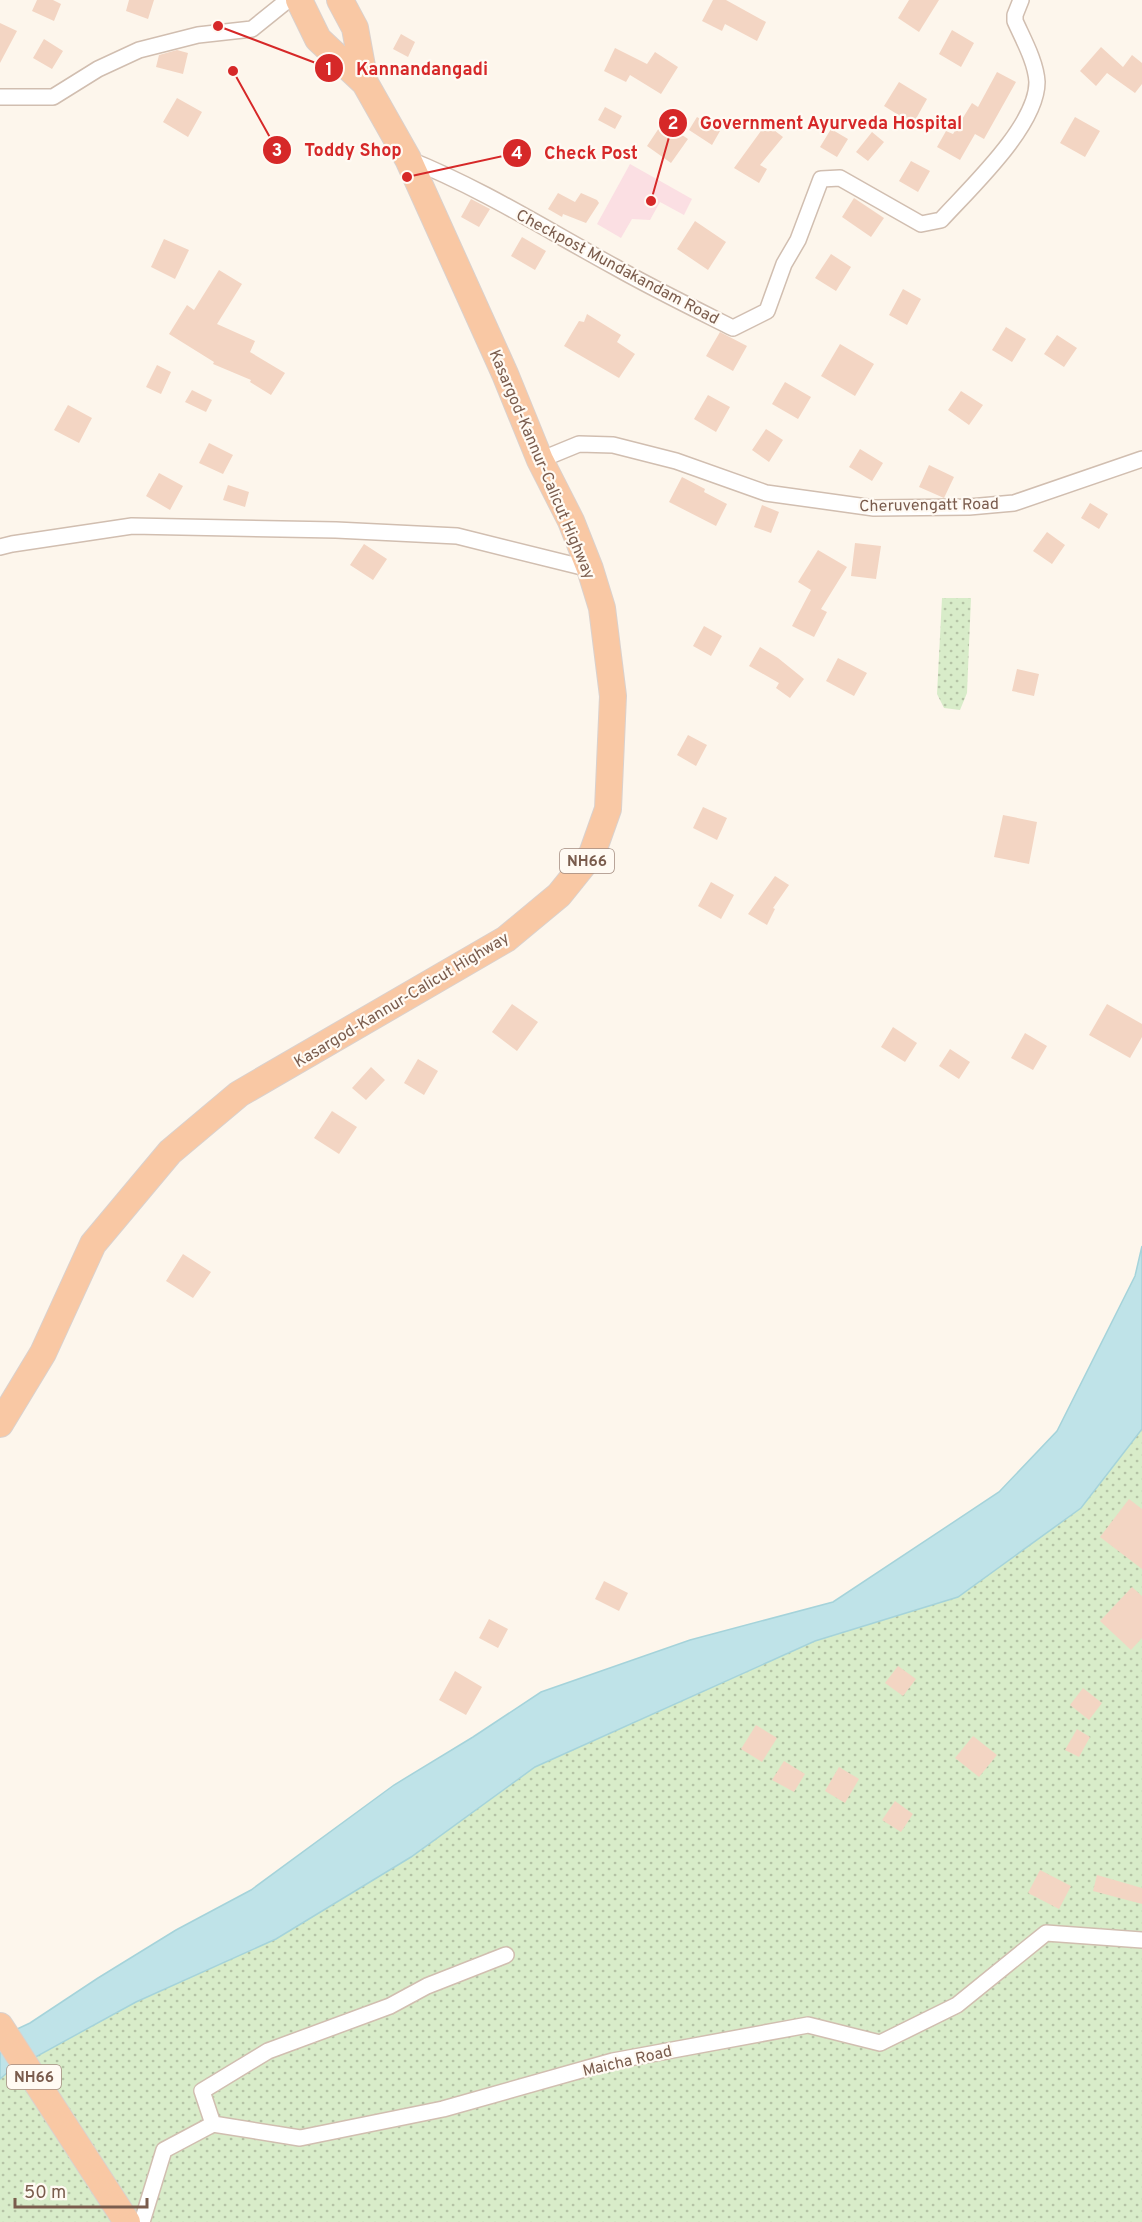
<svg xmlns="http://www.w3.org/2000/svg" width="1142" height="2222" viewBox="0 0 1142 2222" font-family="Overpass,sans-serif">
  <style>
    .medical { fill: #fbdfe3 }
    .grass { fill: url(#grass-dots) }
    .water { fill: #bfe3e8; stroke: #a5d3da; stroke-width: 1.5 }
    .building { fill: #f3d5c3 }
    .lines { fill: none; stroke-linecap: round; stroke-linejoin: round }
    .minor-casing { stroke: #d1beb0; stroke-width: 18 }
    .trunk-casing { stroke: #dad1cd; stroke-width: 28 }
    .minor { stroke: #fff; stroke-width: 15 }
    .trunk { stroke: #f9c8a4; stroke-width: 26 }
    .labels { text-anchor: middle; stroke-width: 4.5; stroke-linejoin: round; paint-order: stroke }
    .shield { fill: #fffaf3; stroke: #a28b7f; stroke-width: 1.5 }
    .shield-label { font-size: 15px; font-weight: bold; fill: #7a5c4d }
    .street-label { font-size: 16px; fill: #7a5c4d; stroke: #fffaf3 }
    .leader { fill: none; stroke: #d62828; stroke-width: 2 }
    .callout-dot { fill: #d62828; stroke: #fffaf3; stroke-width: 2 }
    .mark-label { font-size: 18px; text-anchor: middle; font-weight: bold; fill: #fff }
    .callout-label { font-size: 18px; text-anchor: middle; font-weight: bold; fill: #d62828; stroke: #fffaf3; stroke-width: 4.5; stroke-linejoin: round; paint-order: stroke }
  </style>
  <defs>
    <pattern id="grass-dots" width="8" height="8" patternUnits="userSpaceOnUse" patternTransform="scale(1.5)"><rect width="8" height="8" fill="#d8ecc9"/><path d="M2 2h.1M6 6h.1" fill="none" stroke="#b4c2a5" stroke-width="1.8" stroke-linecap="round"/></pattern>
  </defs>
  <rect width="100%" height="100%" fill="#fdf6ec"/>
  <path class="medical" d="M 630,164 L 692,199 L 684,215 L 660,202 L 650,220 L 632,219 L 621,238 L 597,224 Z"/>
  <path class="grass" d="M 942,598 L 971,598 L 967,693 L 960,710 L 944,708 L 937,694 Z
    M 1142,1429 L 1142,2222 L 0,2222 L 0,2079 L 8,2072 L 136,2002 L 276,1939 L 411,1857 L 535,1767 L 815,1641 L 958,1597 L 1081,1508 Z"/>
  <path class="water" d="M 1142,1246 L 1142,1429 L 1081,1508 L 958,1597 L 815,1641 L 535,1767 L 411,1857 L 276,1939 L 136,2002 L 8,2072 L 0,2079 L 0,2037 L 30,2023 L 98,1978 L 176,1930 L 251,1890 L 394,1785 L 473,1737 L 541,1692 L 690,1640 L 833,1602 L 999,1492 L 1057,1431 L 1135,1276 Z"/>
  <path class="building" d="M 37,0 L 53,0 L 61,4 L 54,21 L 32,11 Z
    M 129,0 L 154,0 L 148,19 L 126,11 Z
    M 713,0 L 726,0 L 766,22 L 757,41 L 725,24 L 722,31 L 702,21 Z
    M 909,0 L 939,0 L 919,32 L 898,18 Z
    M 0,23 L 17,31 L 0,63 Z
    M 952,30 L 974,43 L 961,67 L 939,54 Z
    M 401,34 L 415,42 L 408,57 L 393,49 Z
    M 44,39 L 63,51 L 52,69 L 33,58 Z
    M 1101,47 L 1123,67 L 1132,55 L 1142,63 L 1142,84 L 1135,93 L 1107,73 L 1096,86 L 1080,71 Z
    M 615,48 L 647,64 L 655,52 L 678,67 L 661,94 L 630,75 L 626,82 L 604,71 Z
    M 177,50 L 188,53 L 183,74 L 156,67 L 159,55 Z
    M 997,72 L 1016,82 L 984,139 L 975,134 L 960,160 L 937,147 L 946,131 L 953,134 L 972,103 L 978,107 Z
    M 899,82 L 927,99 L 913,124 L 884,106 Z
    M 177,98 L 202,112 L 188,137 L 163,122 Z
    M 605,107 L 622,116 L 615,129 L 598,120 Z
    M 697,117 L 720,131 L 712,145 L 689,130 Z
    M 1075,117 L 1100,131 L 1085,157 L 1060,143 Z
    M 663,122 L 688,139 L 671,163 L 647,146 Z
    M 766,124 L 783,137 L 760,165 L 767,169 L 759,183 L 734,168 Z
    M 831,129 L 848,139 L 837,157 L 820,147 Z
    M 872,132 L 884,142 L 868,161 L 856,152 Z
    M 911,161 L 930,171 L 918,192 L 899,181 Z
    M 558,193 L 575,202 L 581,193 L 597,200 L 599,203 L 586,223 L 563,214 L 562,217 L 548,209 Z
    M 854,198 L 884,218 L 871,237 L 842,217 Z
    M 471,199 L 490,209 L 479,227 L 461,217 Z
    M 695,221 L 726,242 L 708,270 L 677,249 Z
    M 522,237 L 546,251 L 535,270 L 511,256 Z
    M 164,239 L 189,250 L 175,279 L 151,267 Z
    M 831,254 L 851,267 L 836,291 L 815,278 Z
    M 219,270 L 242,284 L 217,324 L 255,341 L 250,352 L 285,373 L 271,395 L 250,382 L 251,380 L 213,364 L 214,362 L 169,334 L 187,305 L 194,310 Z
    M 903,289 L 921,299 L 907,325 L 889,315 Z
    M 587,314 L 621,335 L 617,342 L 635,354 L 619,378 L 564,346 L 579,321 L 584,322 Z
    M 1006,327 L 1026,339 L 1012,362 L 992,350 Z
    M 720,332 L 747,346 L 733,371 L 706,356 Z
    M 1057,335 L 1077,348 L 1064,367 L 1044,354 Z
    M 840,344 L 874,364 L 855,396 L 821,376 Z
    M 157,365 L 171,372 L 161,394 L 146,387 Z
    M 785,382 L 811,397 L 798,419 L 772,404 Z
    M 192,390 L 212,400 L 206,412 L 185,402 Z
    M 961,391 L 983,405 L 969,425 L 948,410 Z
    M 708,395 L 730,407 L 716,432 L 694,419 Z
    M 68,405 L 92,418 L 79,443 L 54,430 Z
    M 766,429 L 783,440 L 769,462 L 752,450 Z
    M 209,443 L 233,455 L 223,474 L 199,463 Z
    M 860,449 L 883,463 L 872,481 L 849,467 Z
    M 929,465 L 954,477 L 944,498 L 919,487 Z
    M 159,473 L 183,486 L 170,510 L 146,496 Z
    M 682,477 L 705,489 L 704,492 L 727,504 L 716,526 L 669,502 Z
    M 228,485 L 249,492 L 245,507 L 223,500 Z
    M 1090,503 L 1108,514 L 1099,529 L 1081,518 Z
    M 762,505 L 779,512 L 771,533 L 754,527 Z
    M 1047,532 L 1065,545 L 1052,564 L 1033,551 Z
    M 855,543 L 881,546 L 876,579 L 851,576 Z
    M 364,544 L 387,559 L 373,580 L 350,565 Z
    M 818,550 L 847,567 L 821,609 L 827,612 L 814,637 L 792,626 L 811,590 L 798,582 Z
    M 704,626 L 722,636 L 711,656 L 693,646 Z
    M 760,647 L 778,658 L 804,679 L 790,698 L 776,688 L 779,683 L 749,666 Z
    M 838,658 L 867,673 L 854,696 L 826,681 Z
    M 1017,669 L 1039,674 L 1034,696 L 1012,691 Z
    M 688,735 L 707,745 L 696,766 L 677,755 Z
    M 703,807 L 727,818 L 717,840 L 693,828 Z
    M 1003,815 L 1037,822 L 1029,864 L 994,857 Z
    M 775,876 L 789,885 L 773,908 L 775,909 L 767,925 L 748,914 Z
    M 711,882 L 734,895 L 721,919 L 698,906 Z
    M 512,1004 L 538,1022 L 517,1051 L 492,1032 Z
    M 1107,1004 L 1142,1024 L 1142,1037 L 1130,1058 L 1089,1035 Z
    M 893,1027 L 917,1043 L 905,1062 L 881,1047 Z
    M 1025,1033 L 1047,1046 L 1033,1070 L 1011,1058 Z
    M 950,1049 L 970,1062 L 959,1079 L 939,1066 Z
    M 418,1059 L 438,1071 L 424,1095 L 404,1083 Z
    M 371,1067 L 385,1080 L 366,1100 L 352,1088 Z
    M 332,1111 L 357,1127 L 339,1154 L 314,1138 Z
    M 183,1254 L 211,1272 L 193,1298 L 166,1281 Z
    M 1129,1499 L 1142,1509 L 1142,1569 L 1100,1537 Z
    M 604,1581 L 628,1593 L 619,1611 L 595,1599 Z
    M 1132,1587 L 1142,1596 L 1142,1638 L 1131,1650 L 1100,1621 Z
    M 489,1619 L 508,1629 L 498,1648 L 479,1638 Z
    M 898,1666 L 916,1679 L 903,1696 L 885,1683 Z
    M 455,1671 L 482,1687 L 466,1715 L 439,1700 Z
    M 1083,1688 L 1102,1703 L 1089,1720 L 1070,1705 Z
    M 756,1725 L 777,1738 L 762,1762 L 741,1749 Z
    M 1077,1729 L 1090,1737 L 1079,1757 L 1065,1750 Z
    M 973,1736 L 997,1755 L 979,1777 L 955,1758 Z
    M 784,1761 L 805,1774 L 794,1792 L 772,1780 Z
    M 839,1767 L 859,1779 L 845,1803 L 825,1791 Z
    M 895,1801 L 913,1814 L 901,1832 L 882,1820 Z
    M 1040,1870 L 1071,1886 L 1059,1909 L 1028,1893 Z
    M 1097,1875 L 1142,1888 L 1142,1904 L 1093,1891 Z"/>
  <g class="lines">
    <defs>
      <path id="minor" d="M 0,97 L 53,97 L 98,69 L 139,50 L 198,35 L 252,29 L 288,0
        M 408,159 C 481,188 547,230 615,267 C 654,289 693,308 733,328 L 767,311 L 784,264 L 798,240 L 821,179 L 840,178 L 921,224 L 941,220 C 970,188 1037,126 1037,82 C 1036,62 1023,39 1015,21 L 1015,15 L 1021,0
        M 540,460 L 579,444 L 613,445 L 676,461 L 766,493 L 874,508 L 969,507 L 1014,503 L 1142,459
        M 0,547 L 12,544 L 132,526 L 336,530 L 457,536 L 590,569
        M 213,2124 L 202,2091 L 268,2051 L 390,2006 L 427,1986 L 506,1955
        M 142,2222 L 164,2150 L 213,2124 L 300,2138 L 443,2109 L 613,2061 L 808,2025 L 880,2043 L 957,2005 L 1046,1933 L 1142,1940"/>
      <path id="trunk" d="M 340,0 L 355,28 L 365,83
        M 0,1424 L 43,1353 L 93,1244 L 170,1152 L 239,1094 L 506,939 L 559,895 L 592,854 L 608,809 L 613,696 L 602,608 L 590,569 L 571,521 L 540,460 L 505,374 L 408,159 L 365,83 L 318,39 L 299,0
        M 0,2026 L 127,2222"/>
    </defs>
    <use href="#minor" class="minor-casing"/>
    <use href="#trunk" class="trunk-casing"/>
    <use href="#minor" class="minor"/>
    <use href="#trunk" class="trunk"/>
  </g>
  <g class="labels">
    <g class="shield">
      <rect x="560" y="849" width="54" height="24" rx="4.5"/>
      <rect x="7" y="2065" width="54" height="24" rx="4.5"/>
    </g>
    <g class="shield-label">
      <text x="587" y="866">NH66</text>
      <text x="34" y="2082">NH66</text>
    </g>
    <g class="street-label">
      <text transform="translate(618 266) rotate(28)" y="6">Checkpost Mundakandam Road</text>
      <text transform="translate(543 464) rotate(67)" y="6">Kasargod-Kannur-Calicut Highway</text>
      <text transform="translate(929 504) rotate(-1)" y="6">Cheruvengatt Road</text>
      <text transform="translate(401 999) rotate(-31)" y="6">Kasargod-Kannur-Calicut Highway</text>
      <text transform="translate(627 2060) rotate(-13)" y="6">Maicha Road</text>
    </g>
  </g>
  <path class="leader" d="M218 26L329 68M651 201L673 123M233 71L277 150M407 177L517 153"/>
  <g class="callout-dot">
    <circle cx="218" cy="26" r="6"/>
    <circle cx="651" cy="201" r="6"/>
    <circle cx="233" cy="71" r="6"/>
    <circle cx="407" cy="177" r="6"/>
    <circle cx="329" cy="68" r="15"/>
    <circle cx="673" cy="123" r="15"/>
    <circle cx="277" cy="150" r="15"/>
    <circle cx="517" cy="153" r="15"/>
  </g>
  <g class="mark-label">
    <text x="329" y="75">1</text>
    <text x="673" y="129">2</text>
    <text x="277" y="156">3</text>
    <text x="517" y="159">4</text>
  </g>
  <g class="callout-label">
    <text x="422" y="75">Kannandangadi</text>
    <text x="831" y="129">Government Ayurveda Hospital</text>
    <text x="353" y="156">Toddy Shop</text>
    <text x="591" y="159">Check Post</text>
  </g>
  <path d="M15 2198v9h132v-9" fill="none" stroke="#7a5c4d" stroke-width="3"/>
  <text x="24" y="2198" font-size="18" fill="#7a5c4d" stroke="#fffaf3" stroke-width="4.5" paint-order="stroke">50 m</text>
</svg>
